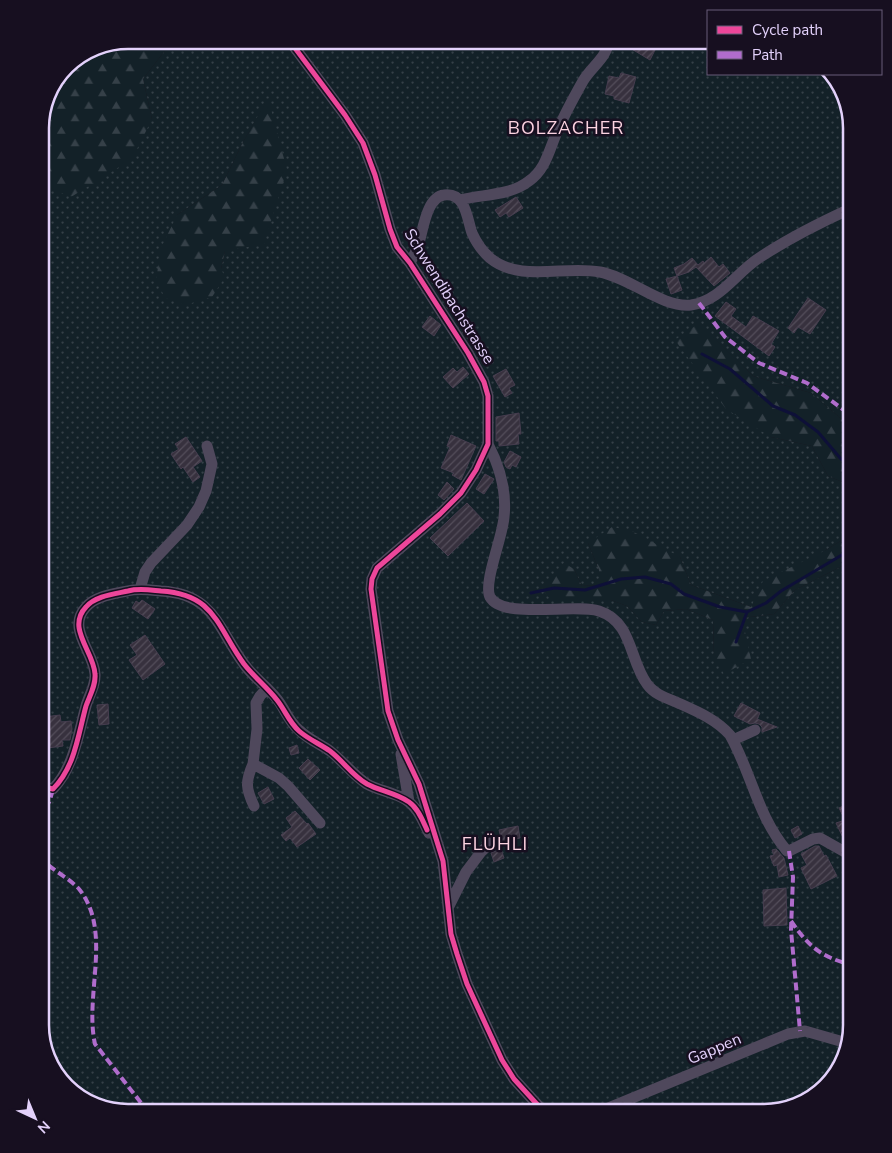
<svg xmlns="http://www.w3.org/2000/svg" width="892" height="1153" viewBox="0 0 892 1153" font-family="'Nunito Sans',sans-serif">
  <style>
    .grass { fill: url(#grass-dots); fill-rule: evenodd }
    .forest { fill: url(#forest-firs) }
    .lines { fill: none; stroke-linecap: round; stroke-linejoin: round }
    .stream { stroke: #0e1038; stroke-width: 3 }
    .building { fill: url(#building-hatch); stroke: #463d4f }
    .minor { stroke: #4f485c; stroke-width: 11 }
    .quiet { stroke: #b06ccc; stroke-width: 4; stroke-dasharray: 8 4; stroke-linecap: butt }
    .cycleway-casing { stroke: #170f20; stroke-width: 8 }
    .cycleway { stroke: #ed469a; stroke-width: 5 }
    .labels { text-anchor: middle; stroke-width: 5; stroke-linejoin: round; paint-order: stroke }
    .street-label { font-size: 16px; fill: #e3d1fb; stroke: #170f20 }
    .neighbourhood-label { font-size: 18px; letter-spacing: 1px; fill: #fcd3e1; stroke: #170f20 }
    .rim { fill: none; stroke: #e3d1fb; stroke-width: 2.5 }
  </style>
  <defs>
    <pattern id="grass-dots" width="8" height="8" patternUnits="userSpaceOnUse" patternTransform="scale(1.25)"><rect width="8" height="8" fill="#132128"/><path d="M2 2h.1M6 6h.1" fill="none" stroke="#354048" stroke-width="1.8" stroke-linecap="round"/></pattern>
    <pattern id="forest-firs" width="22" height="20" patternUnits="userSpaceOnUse" patternTransform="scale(1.25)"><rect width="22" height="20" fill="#132128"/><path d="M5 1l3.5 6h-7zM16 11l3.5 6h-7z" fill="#354048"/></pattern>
    <pattern id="building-hatch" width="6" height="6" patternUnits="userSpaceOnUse" patternTransform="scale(1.25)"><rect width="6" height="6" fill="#37313e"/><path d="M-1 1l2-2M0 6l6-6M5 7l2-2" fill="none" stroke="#544e5b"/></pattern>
  </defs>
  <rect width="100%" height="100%" fill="#17131c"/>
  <path class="grass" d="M 173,40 L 708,40 L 708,74 L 831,74 L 837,79 L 852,128 L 852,428 L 811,393 L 753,376 L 699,324 L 771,437 L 812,446 L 828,476 L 852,486 L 852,534 L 826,550 L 751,607 L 691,585 L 680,557 L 588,543 L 599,570 L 600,585 L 582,586 L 574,569 L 551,600 L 611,600 L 627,606 L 642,622 L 656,625 L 664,611 L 686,609 L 713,620 L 714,656 L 742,618 L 774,614 L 795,590 L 852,561 L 852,1025 L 840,1069 L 813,1098 L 764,1113 L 128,1113 L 84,1101 L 55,1074 L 40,1025 L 40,184 L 71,196 L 152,119 L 143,79 ZM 268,99 L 225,251 L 221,269 L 177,215 L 222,185 L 242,144 Z"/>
  <path class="forest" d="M 128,40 L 173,40 L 143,79 L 152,119 L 132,159 L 71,197 L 40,184 L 40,122 L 49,89 L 70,62 Z
    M 268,98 L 287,170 L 264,244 L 225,251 L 221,269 L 225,277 L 212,297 L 185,305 L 165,298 L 156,279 L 162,246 L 177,215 L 222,185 L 242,144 Z
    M 699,323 L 753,376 L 811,393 L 852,428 L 852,486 L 828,476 L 812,446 L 771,437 L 726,409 L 675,340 Z
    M 612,527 L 632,531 L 680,557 L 691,585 L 751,607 L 763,581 L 826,550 L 852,534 L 852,561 L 795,590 L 774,614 L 742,618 L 751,659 L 724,674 L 714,656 L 713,620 L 686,609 L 664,611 L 656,625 L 642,622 L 627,606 L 611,600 L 551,600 L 541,588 L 564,563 L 574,569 L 582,586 L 599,585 L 599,570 L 588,543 Z"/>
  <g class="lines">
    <path class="stream" d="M 702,354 L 730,369 L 773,406 L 795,415 L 818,432 L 841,459 L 852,466
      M 531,593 L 554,588 L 585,590 L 621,579 L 645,577 L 671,584 L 684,594 L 720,607 L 747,612 L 766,603 L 781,591 L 852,549
      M 736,642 L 747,612"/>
  </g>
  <path class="building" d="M 634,40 L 660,40 L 650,60 L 630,48 Z
    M 621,73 L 636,77 L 629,103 L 614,99 L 614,96 L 605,94 L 609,76 L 619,78 Z
    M 516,197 L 523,208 L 509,217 L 506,213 L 500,217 L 495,210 Z
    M 711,257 L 719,267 L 723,264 L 730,273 L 714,286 L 696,267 L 689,272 L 677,276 L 682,290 L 671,294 L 666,279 L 677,276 L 674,268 L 684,264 L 692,258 L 698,265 L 703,261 L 704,263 Z
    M 808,298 L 826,310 L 810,334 L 798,327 L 794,333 L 788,328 Z
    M 726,302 L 736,309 L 731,316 L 746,327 L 753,316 L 779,331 L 771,344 L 775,347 L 769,356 L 715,316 Z
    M 430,316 L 441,325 L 434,336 L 422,327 Z
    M 463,367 L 469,374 L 453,388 L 443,377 L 453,368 L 457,372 Z
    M 506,369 L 515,385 L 509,388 L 512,393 L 505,397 L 493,376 Z
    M 519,413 L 521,434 L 518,434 L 519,444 L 499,446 L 499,441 L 496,441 L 496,417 Z
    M 451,435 L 476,446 L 461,480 L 452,475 L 454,473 L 441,468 L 450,447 L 447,446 Z
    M 186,437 L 202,461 L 193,467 L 200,477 L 193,482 L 183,467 L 181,469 L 171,454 L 179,449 L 175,444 Z
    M 510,451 L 521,457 L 516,467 L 512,465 L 510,469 L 506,467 L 504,462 Z
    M 485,474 L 494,479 L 484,494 L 476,489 Z
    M 447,482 L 454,489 L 444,500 L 438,495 Z
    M 467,503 L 484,521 L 448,556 L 430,538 Z
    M 142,600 L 155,609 L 148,619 L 132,608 L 136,601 L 139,603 Z
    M 145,635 L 165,664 L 143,680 L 129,660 L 137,655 L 130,645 Z
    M 741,703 L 760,713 L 757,719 L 777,727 L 762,732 L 762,727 L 759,724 L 755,723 L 750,724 L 734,716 Z
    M 108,704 L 109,724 L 99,725 L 97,705 Z
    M 60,715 L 61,722 L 71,721 L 72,729 L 70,740 L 62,740 L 63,746 L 40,749 L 40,737 L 46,737 L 44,717 Z
    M 297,745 L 299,753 L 291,755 L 289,748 Z
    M 308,759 L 320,770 L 310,780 L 299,768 Z
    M 268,787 L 274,799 L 264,804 L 258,793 Z
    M 852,802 L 852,847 L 846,844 L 836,823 L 845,820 L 839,808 Z
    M 295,811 L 307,824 L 308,823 L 316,834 L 297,847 L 290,838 L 286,841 L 281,835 L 292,827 L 286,818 Z
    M 518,826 L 520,838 L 502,842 L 499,830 Z
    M 798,826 L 802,834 L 795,838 L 791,830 Z
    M 815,846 L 819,846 L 824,856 L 826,855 L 837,876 L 811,889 L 801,868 L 807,865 L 801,854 Z
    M 501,849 L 504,858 L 494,862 L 491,853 Z
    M 776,849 L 784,858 L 788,875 L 779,877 L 777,865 L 774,866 L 770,856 L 774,855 L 772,850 Z
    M 786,888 L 787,925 L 764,926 L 763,890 Z"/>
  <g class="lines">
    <path class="minor" d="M 289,40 L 345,115 L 363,143 L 375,175 L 390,229 L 397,247 L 410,263 L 468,353 L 484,382 L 488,396 L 488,444 L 476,470 L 461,493 L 440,514 L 377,568 L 372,579 L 371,589 L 388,711 L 398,740 L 419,784 L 443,861 L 451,934 L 457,954 L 467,984 L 502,1060 L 514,1079 L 545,1113
      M 460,200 C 483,194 510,196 529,181 C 546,169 549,150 557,132 C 564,115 574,97 583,81 C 592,66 607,58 609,40
      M 410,263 C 413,257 416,252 418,246 C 423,232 426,197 444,195 C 466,192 467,219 472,233 C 476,242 482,251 490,258 C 520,283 565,265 600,272 C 631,278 662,308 691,305 C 720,301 736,273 759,258 C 789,238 819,223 852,208
      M 488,444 C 500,467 507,490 504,517 C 503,536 483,583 490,597 C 503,620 574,603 599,611 C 633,622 629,660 647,684 C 654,694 666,698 676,702 C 696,711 716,719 730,735 C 752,774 757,815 787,851 L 789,851 L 813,839 L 820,838 L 852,856
      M 140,589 L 145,572 L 151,563 L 187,525 L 199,507 L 206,491 L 212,464 L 207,446
      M 267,688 L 260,696 L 256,703 L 257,729 L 253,764 L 279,778 L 288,786 L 320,823
      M 733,740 L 755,730
      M 401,754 L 409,802
      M 253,764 C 245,782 246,789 254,806
      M 40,786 L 53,789 C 74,767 78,735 86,706 C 89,695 96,685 95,674 C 94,652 66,628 86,607 C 95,596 114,594 127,591 C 139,588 150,590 161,591 C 214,594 217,627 244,664 C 253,677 267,686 277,699 C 285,709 289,722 299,730 C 308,739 320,744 330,751 C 343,761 353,775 367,784 C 381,792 403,793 414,807 C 421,814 424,824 429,833
      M 449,906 L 466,872 L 481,852 L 492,842
      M 596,1113 L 788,1034 L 805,1031 L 847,1043"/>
    <path class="quiet" d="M 699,303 L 725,337 L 759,363 L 807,383 L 852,416
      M 40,819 L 50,800 L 53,789
      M 789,851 L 793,877 L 791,930 L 800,1031
      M 40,857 C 51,870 68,877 79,889 C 113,931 84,995 95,1044 L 149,1113
      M 791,921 C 809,947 821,957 852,965"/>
    <defs>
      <path id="cycleway" d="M 289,40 L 345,115 L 363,143 L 375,175 L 390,229 L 397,247 L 410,263 L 468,353 L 484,382 L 488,396 L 488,444 L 476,470 L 461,493 L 440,514 L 377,568 L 372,579 L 371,589 L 388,711 L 398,740 L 419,784 L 443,861 L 451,934 L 457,954 L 467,984 L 502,1060 L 514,1079 L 545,1113
        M 40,786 L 53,789 C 75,767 78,735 86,706 C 90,695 96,685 95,674 C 94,652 66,628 86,607 C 95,596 114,594 128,591 C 139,588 150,590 161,591 C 215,594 217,627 244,664 C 254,677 267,687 277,700 C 285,710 289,722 299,731 C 308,739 320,744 330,751 C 343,761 353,776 367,784 C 380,791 396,793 409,802 C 418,808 423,821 427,830"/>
    </defs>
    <use href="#cycleway" class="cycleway-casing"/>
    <use href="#cycleway" class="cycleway"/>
  </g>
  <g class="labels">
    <g class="street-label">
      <text transform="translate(450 296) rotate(58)" y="6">Schwendibachstrasse</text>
      <text transform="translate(714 1048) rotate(-23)" y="6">Gappen</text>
    </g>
    <g class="neighbourhood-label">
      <text x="566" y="134">BOLZACHER</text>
      <text x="495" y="850">FLÜHLI</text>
    </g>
  </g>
  <path d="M0 0H892V1153H0ZM128 49H764A79 79 0 0 1 843 128V1025A79 79 0 0 1 764 1104H128A79 79 0 0 1 49 1025V128A79 79 0 0 1 128 49Z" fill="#170f20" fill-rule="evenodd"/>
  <path class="rim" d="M128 49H764A79 79 0 0 1 843 128V1025A79 79 0 0 1 764 1104H128A79 79 0 0 1 49 1025V128A79 79 0 0 1 128 49Z"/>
  <rect x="707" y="10" width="175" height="65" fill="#170f20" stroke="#695d78"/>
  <rect x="717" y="26" width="25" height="8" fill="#ed469a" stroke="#695d78"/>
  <text x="752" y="35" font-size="15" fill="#e3d1fb">Cycle path</text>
  <rect x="717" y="51" width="25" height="8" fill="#b06ccc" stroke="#695d78"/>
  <text x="752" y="60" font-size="15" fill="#e3d1fb">Path</text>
  <g transform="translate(35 1118) rotate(136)" stroke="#170f20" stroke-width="4" paint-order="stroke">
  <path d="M0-4L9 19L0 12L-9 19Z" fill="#e3d1fb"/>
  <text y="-8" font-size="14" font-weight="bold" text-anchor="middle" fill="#e3d1fb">N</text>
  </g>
</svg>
